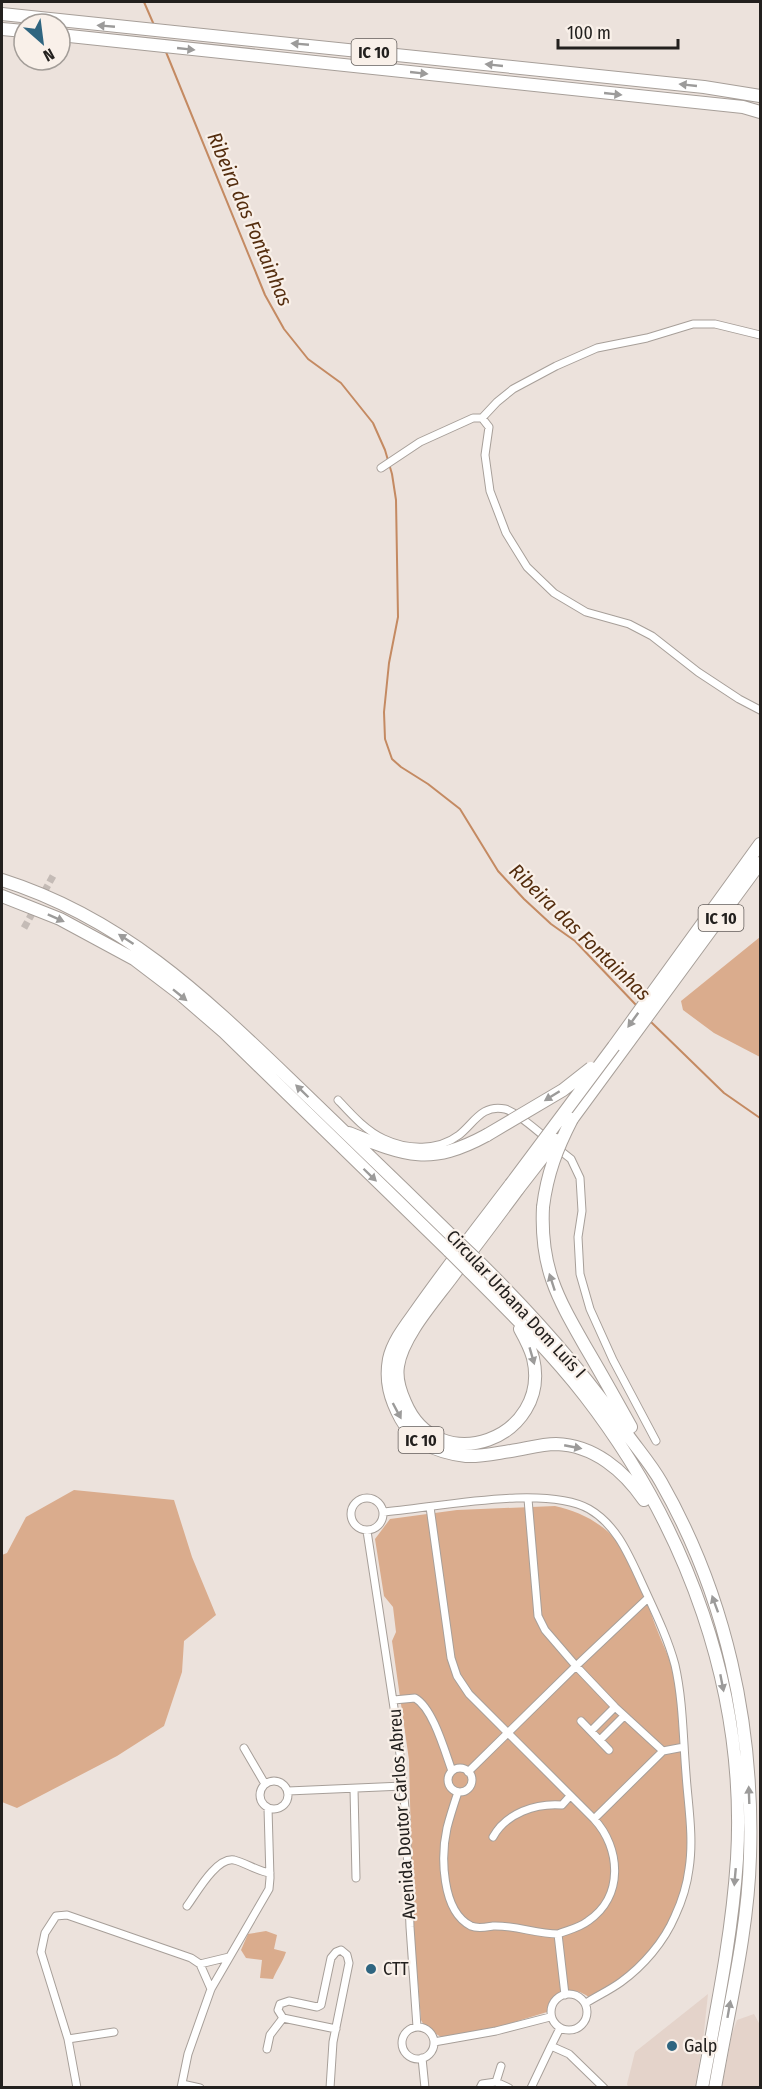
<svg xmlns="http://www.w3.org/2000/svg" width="762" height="2089" viewBox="0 0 762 2089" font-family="'Fira Sans Condensed',sans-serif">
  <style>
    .built { fill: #e4d3ca }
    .green { fill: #daac8d }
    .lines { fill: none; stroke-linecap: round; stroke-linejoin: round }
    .stream { stroke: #c48a62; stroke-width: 2 }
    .minor-tunnel { stroke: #c4bbb6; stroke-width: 7; stroke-dasharray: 7 3.5; stroke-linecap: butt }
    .minor-casing { stroke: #a79f99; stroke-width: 9 }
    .trunk-casing { stroke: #a79f99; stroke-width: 14 }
    .minor { stroke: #fff; stroke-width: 7 }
    .trunk { stroke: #fff; stroke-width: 12 }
    .trunk-bridge-casing { stroke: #a79f99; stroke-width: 14; stroke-linecap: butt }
    .trunk-bridge { stroke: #fff; stroke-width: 12 }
    .oneway { fill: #9c9b9a }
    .poi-dot { fill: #2f6580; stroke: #f9f0e9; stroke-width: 2 }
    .labels { text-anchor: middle; stroke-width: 4.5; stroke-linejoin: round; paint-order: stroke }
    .shield { fill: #f9f0e9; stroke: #635e5b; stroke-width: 1.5 }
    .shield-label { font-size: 16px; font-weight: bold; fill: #23201e }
    .street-label { font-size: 18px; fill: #23201e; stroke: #f9f0e9 }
    .poi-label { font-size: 18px; fill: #23201e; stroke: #f9f0e9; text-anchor: start }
    .water-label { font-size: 20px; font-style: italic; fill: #542d0e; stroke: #f9f0e9 }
  </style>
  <rect width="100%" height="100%" fill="#ece2dc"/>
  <path class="built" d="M 708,1994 L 703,2041 L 695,2087 L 628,2087 L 627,2084 L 635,2052 Z
    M 754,2014 L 760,2025 L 760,2087 L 722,2087 L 732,2034 L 737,2020 Z"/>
  <path class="green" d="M 760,937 L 760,1057 L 714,1033 L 683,1010 L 681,1001 Z
    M 74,1490 L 174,1500 L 192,1557 L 216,1615 L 184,1641 L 182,1672 L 164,1726 L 117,1756 L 17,1808 L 2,1802 L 2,1555 L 7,1553 L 26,1517 Z
    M 555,1506 C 578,1511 601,1522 617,1541 C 637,1566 646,1602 658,1632 C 662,1643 668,1654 671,1665 C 678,1690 678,1716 680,1742 C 684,1788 696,1856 679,1900 C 662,1945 631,1974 590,1998 C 576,1985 548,1989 547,2012 L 498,2027 L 441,2037 L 425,2027 L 421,2020 L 413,1923 L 409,1760 L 392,1641 L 396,1632 L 393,1607 L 384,1596 L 375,1539 L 390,1519 L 457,1510 Z
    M 266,1931 L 277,1935 L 274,1949 L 286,1952 C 283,1962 277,1969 273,1979 L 260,1978 L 262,1960 L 246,1958 L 241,1950 L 248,1934 Z"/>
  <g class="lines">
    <path class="stream" d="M 144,2 L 154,25
      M 166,52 L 265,295 L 284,329 L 308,359 L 341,383 L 373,423 L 385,450 L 392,474 L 396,500 L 398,617 L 389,663 L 384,712 L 385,739 L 392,759 L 401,767 L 428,784 L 460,809 L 498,871 L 524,899 L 551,924 L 575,941 L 637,1006
      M 650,1021 L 724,1093 L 760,1118"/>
    <path class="minor-tunnel" d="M 24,928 L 53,876"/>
    <defs>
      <path id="minor" d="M 482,418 L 497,402 L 513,389 L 556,366 L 597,348 L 647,338 L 693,324 L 715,324 L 760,335
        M 381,468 L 420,442 L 473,418 L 482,418 L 489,427 L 485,455 L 490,491 L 506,533 L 527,567 L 554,593 L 586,612 L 629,624 L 652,636 L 698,672 L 739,699 L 760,710
        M 338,1100 C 351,1114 366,1131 384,1139 C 407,1150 438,1151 459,1135 C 474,1123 482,1104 505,1109 C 514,1111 539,1132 546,1138
        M 557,1148 L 571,1159 L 580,1178 L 582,1211 L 578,1237 L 580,1274 L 590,1309 L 613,1360 L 656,1441
        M351 1514a16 16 0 1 1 32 0a16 16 0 1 1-32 0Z
        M 528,1499 L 538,1616 L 545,1630 L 576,1666 L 648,1598
        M 430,1507 L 451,1658 L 457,1676 L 469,1694 L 594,1819 C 621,1848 624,1897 588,1921 C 579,1928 568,1930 558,1934
        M 383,1512 C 435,1508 544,1484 589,1509 C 615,1524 627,1551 639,1577 C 652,1606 667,1635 675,1665 C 683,1700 683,1738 686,1774 C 688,1804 694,1838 689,1869 C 687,1885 682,1901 675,1916 C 664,1942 643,1966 621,1982 C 610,1990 597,1996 586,2003
        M 367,1531 L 398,1734 L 406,1819 L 410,1927 L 417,2027
        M 394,1700 L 415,1698 C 433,1708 445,1752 452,1771
        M 581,1721 L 609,1750
        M 591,1731 L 615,1707
        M 600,1740 L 624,1716
        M 244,1748 L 265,1784
        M 663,1751 L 684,1747
        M448 1780a12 12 0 1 1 24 0a12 12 0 1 1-24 0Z
        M 468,1772 L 576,1666 L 615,1707 L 663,1751 L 594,1819
        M260 1795a14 14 0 1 1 28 0a14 14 0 1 1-28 0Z
        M 354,1789 L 356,1878
        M 288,1791 L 403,1786
        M 458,1792 C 454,1804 450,1816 447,1828 C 441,1855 441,1911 471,1926 C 478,1929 486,1927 493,1926 C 515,1925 536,1934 558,1934 L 565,1995
        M 493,1837 C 506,1813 536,1803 562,1805 L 570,1796
        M 187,1906 C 196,1894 216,1857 234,1860 C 246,1863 257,1871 270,1873
        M 200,1964 L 229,1957
        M551 2012a18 18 0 1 1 36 0a18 18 0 1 1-36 0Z
        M402 2043a16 16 0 1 1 32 0a16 16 0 1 1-32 0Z
        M 68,2039 L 114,2032
        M 434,2042 L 496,2031 L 550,2017
        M 551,2046 L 560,2028
        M 267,2049 L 270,2035 L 283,2018
        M 422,2058 L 425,2088
        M 496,2082 L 501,2066
        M 182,2084 L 200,2088
        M 77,2088 L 68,2039 L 41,1952 L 45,1933 L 56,1916 L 67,1915 L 191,1958 L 200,1964 L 211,1989
        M 181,2088 L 188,2054 L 211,1989 L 269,1889 L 270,1878 L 268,1808
        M 330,2088 L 333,2042 L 349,1963 L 347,1955 L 341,1950 L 336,1952 L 331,1958 L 321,2005 L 317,2007 L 289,2001 L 280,2004 L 278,2010 L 283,2018 L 336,2029
        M 480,2088 L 482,2084 L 496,2082 L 509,2088
        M 531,2088 L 551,2046 L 569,2054 L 604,2088"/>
      <path id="trunk" d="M 2,14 L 704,87 L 760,96
        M 2,29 L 24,31
        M 60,35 L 743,107 L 760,112
        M 2,880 C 125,919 206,999 297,1086 C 351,1138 404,1189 457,1241
        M 2,896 L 60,919 L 134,959 L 180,994 L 224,1032 L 449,1251
        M 614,1046 L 760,844
        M 572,1119 L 760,863
        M 349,1133 C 406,1156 430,1166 487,1135
        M 511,1184 C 479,1226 446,1268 416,1311 C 406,1325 393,1341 389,1359 C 385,1381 390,1399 401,1419 C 414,1443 440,1453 466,1456 C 480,1457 497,1453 511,1451 C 525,1449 541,1444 556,1444 C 594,1445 624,1471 644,1500
        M 518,1189 C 496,1219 474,1248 452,1277 C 435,1300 402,1337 398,1366 C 396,1378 400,1391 405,1402 C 438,1481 552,1438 533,1358 C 530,1347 525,1338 520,1329
        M 543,1207 C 540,1267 557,1297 585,1346 C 601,1373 616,1400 631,1427
        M 477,1260 C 533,1315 584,1372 629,1437 C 640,1452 652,1466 661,1482 C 726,1596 754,1725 750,1856 C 748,1934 728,2011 715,2088
        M 468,1270 C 509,1311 550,1351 585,1396 C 687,1528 747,1691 737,1859 C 732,1936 716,2012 702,2088"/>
    </defs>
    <use href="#minor" class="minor-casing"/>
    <use href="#trunk" class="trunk-casing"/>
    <use href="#minor" class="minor"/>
    <use href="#trunk" class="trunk"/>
    <defs>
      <path id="trunk-bridge" d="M 487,1135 L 563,1090 L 591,1068
        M 511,1184 L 614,1046
        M 518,1189 L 556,1140
        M 543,1207 C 547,1174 557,1148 572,1119
        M 457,1241 L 477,1260
        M 449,1251 L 468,1270"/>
    </defs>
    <use href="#trunk-bridge" class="trunk-bridge-casing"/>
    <use href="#trunk-bridge" class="trunk-bridge"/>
  </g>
  <defs><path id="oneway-solid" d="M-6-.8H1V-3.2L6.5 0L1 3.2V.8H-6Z" transform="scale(1.5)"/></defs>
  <g class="oneway">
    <use href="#oneway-solid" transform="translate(106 26) rotate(-175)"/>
    <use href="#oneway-solid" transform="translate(300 44) rotate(-175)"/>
    <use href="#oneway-solid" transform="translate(186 49) rotate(6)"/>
    <use href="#oneway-solid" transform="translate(494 65) rotate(-174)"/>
    <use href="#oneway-solid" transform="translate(419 73) rotate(6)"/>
    <use href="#oneway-solid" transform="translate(688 85) rotate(-174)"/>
    <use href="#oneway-solid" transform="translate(613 94) rotate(6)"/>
    <use href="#oneway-solid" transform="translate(56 918) rotate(24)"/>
    <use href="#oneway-solid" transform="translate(126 939) rotate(-147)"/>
    <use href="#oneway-solid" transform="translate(180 995) rotate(39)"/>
    <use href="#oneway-solid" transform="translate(633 1020) rotate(126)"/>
    <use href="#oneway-solid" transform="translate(302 1091) rotate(-136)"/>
    <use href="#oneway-solid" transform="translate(552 1096) rotate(148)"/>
    <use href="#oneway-solid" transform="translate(370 1175) rotate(44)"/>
    <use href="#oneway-solid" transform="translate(552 1282) rotate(-108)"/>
    <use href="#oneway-solid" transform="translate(532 1356) rotate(74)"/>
    <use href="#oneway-solid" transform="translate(397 1411) rotate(62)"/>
    <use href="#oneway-solid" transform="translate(573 1447) rotate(11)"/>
    <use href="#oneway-solid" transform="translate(715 1604) rotate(-110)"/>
    <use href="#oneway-solid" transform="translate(722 1683) rotate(79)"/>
    <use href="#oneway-solid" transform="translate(749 1795) rotate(-92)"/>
    <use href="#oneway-solid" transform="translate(735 1877) rotate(95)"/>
    <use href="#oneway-solid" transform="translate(729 2009) rotate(-80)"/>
  </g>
  <g class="poi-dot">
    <circle cx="371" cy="1969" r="6"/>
    <circle cx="672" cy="2046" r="6"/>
  </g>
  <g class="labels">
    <g class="shield">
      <rect x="351.5" y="39" width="45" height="26" rx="4.5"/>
      <rect x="698.5" y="905" width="45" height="26" rx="4.5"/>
      <rect x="398.5" y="1427" width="45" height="26" rx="4.5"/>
    </g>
    <g class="shield-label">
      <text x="374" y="58">IC 10</text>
      <text x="721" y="924">IC 10</text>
      <text x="421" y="1446">IC 10</text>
    </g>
    <g class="street-label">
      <text transform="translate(516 1304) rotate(47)" y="6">Circular Urbana Dom Luís I</text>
      <text transform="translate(402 1814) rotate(-94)" y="6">Avenida Doutor Carlos Abreu</text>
    </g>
    <g class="poi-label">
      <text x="383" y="1975">CTT</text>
      <text x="684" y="2052">Galp</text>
    </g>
    <g class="water-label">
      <text transform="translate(250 219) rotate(67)" y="7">Ribeira das Fontainhas</text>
      <text transform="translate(580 932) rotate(44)" y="7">Ribeira das Fontainhas</text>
    </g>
  </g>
  <rect width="762" height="2089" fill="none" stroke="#23201e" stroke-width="6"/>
  <g transform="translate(42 42) rotate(152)"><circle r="28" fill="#f9f0e9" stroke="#a39d98" stroke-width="1.5"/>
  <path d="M0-4.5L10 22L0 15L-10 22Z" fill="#2f6580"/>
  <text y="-9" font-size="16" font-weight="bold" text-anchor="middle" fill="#23201e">N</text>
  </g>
  <path d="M558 39v9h120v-9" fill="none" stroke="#23201e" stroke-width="3"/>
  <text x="567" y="39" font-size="18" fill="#23201e" stroke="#f9f0e9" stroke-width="4.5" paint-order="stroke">100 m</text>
</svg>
